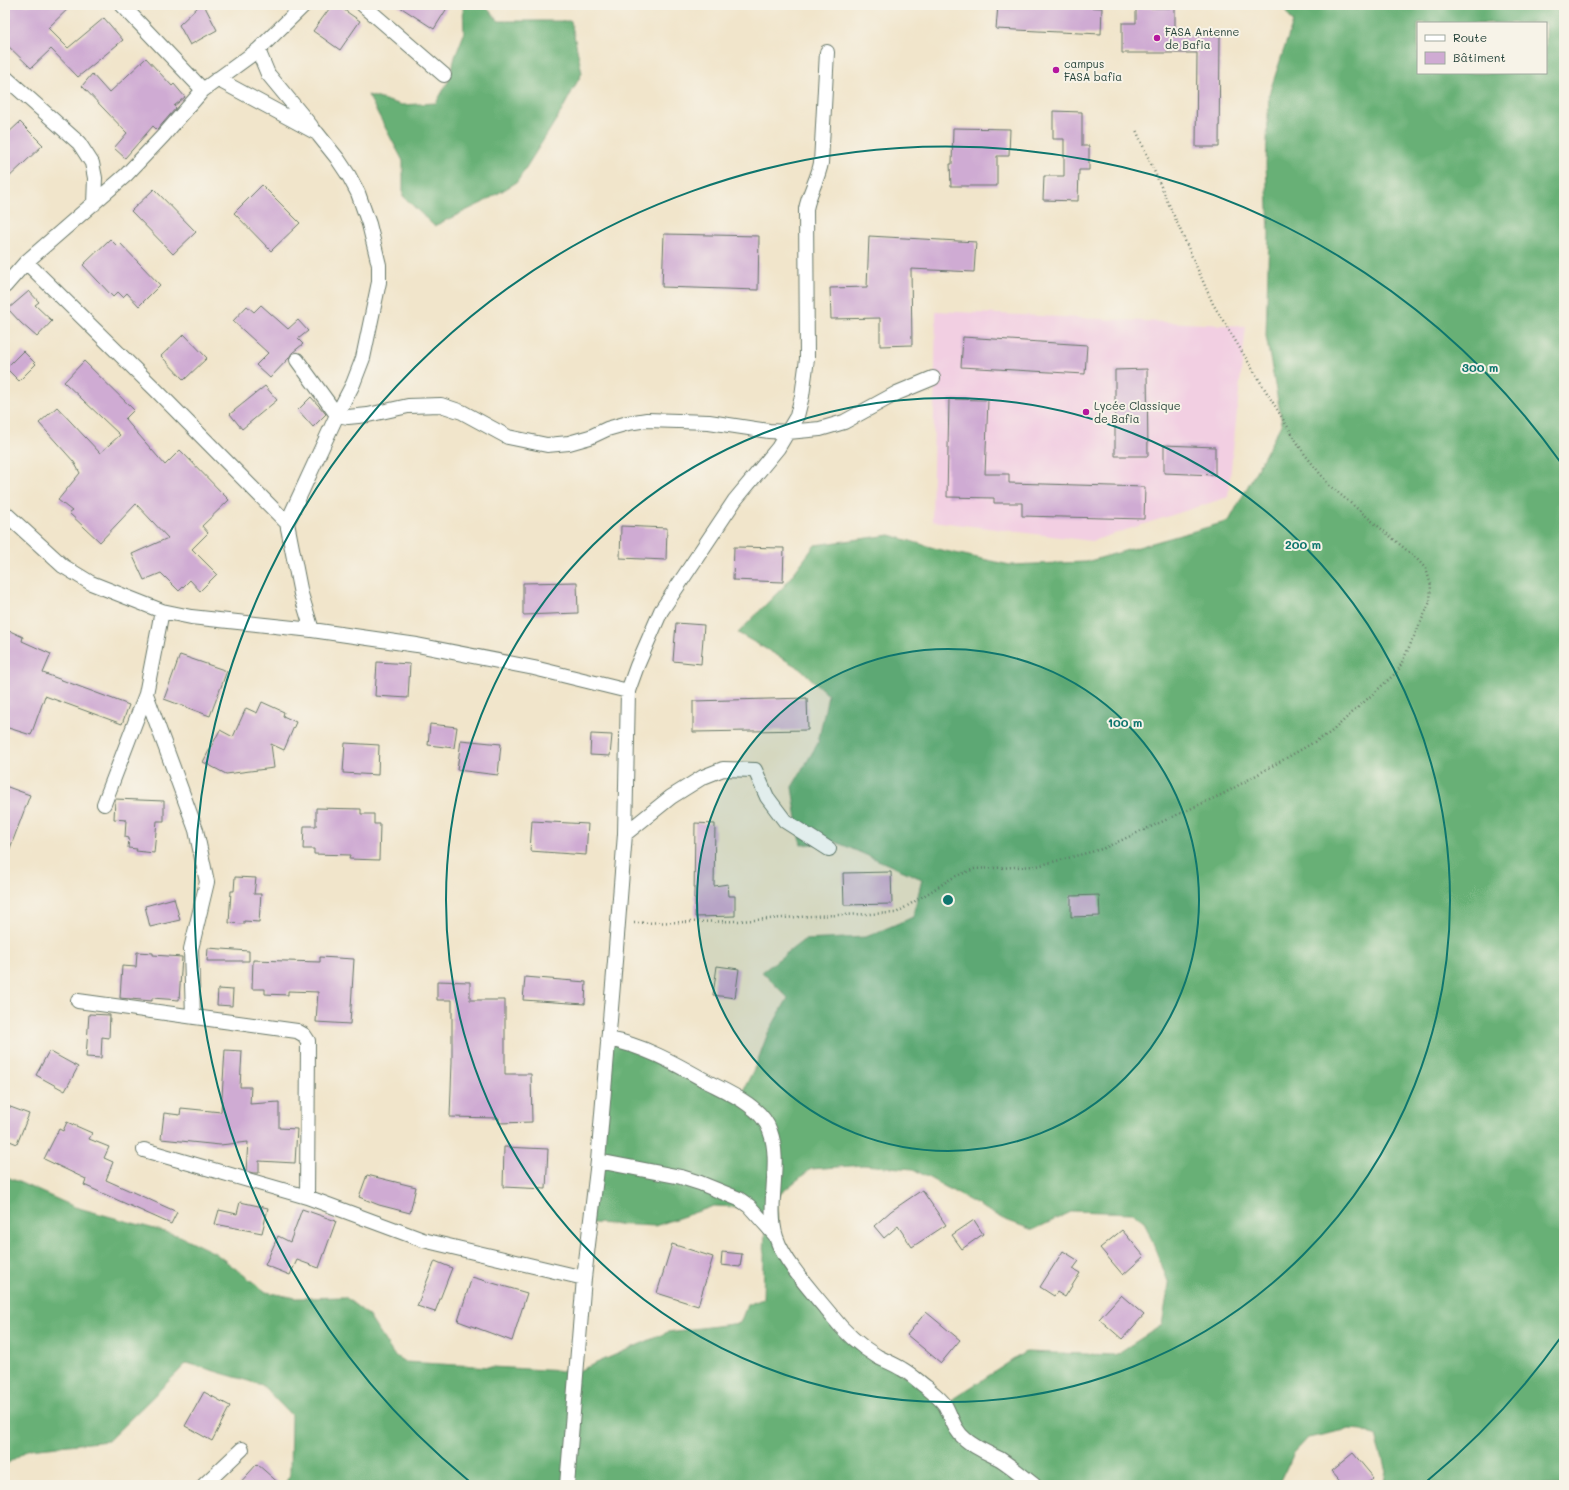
<svg xmlns="http://www.w3.org/2000/svg" width="1569" height="1490" viewBox="0 0 1569 1490" font-family="Mali,sans-serif">
  <style>
    .built { fill: #f2cfe2 }
    .forest { fill: #68b076; stroke: #447655; fill-rule: evenodd }
    .building { fill: #cfabd3 }
    .lines { fill: none; stroke-linecap: round; stroke-linejoin: round }
    .street-casing { stroke: #687869; stroke-width: 16 }
    .path { stroke: #687869; stroke-width: 2.5; stroke-dasharray: 1 3; stroke-linecap: butt }
    .street { stroke: #fff; stroke-width: 14 }
    .ring { fill: none; stroke: #0f766e; stroke-width: 2 }
    .poi-dot { fill: #b5179e; stroke: #f7f3e8; stroke-width: 1.5 }
    .labels { text-anchor: middle; stroke-width: 4; stroke-linejoin: round; paint-order: stroke }
    .poi-label { font-size: 11px; fill: #1f3d34; stroke: #f7f3e8; text-anchor: start }
    .centre { fill: #0f766e; stroke: #f7f3e8; stroke-width: 2 }
    .ring-label { font-size: 12px; text-anchor: middle; font-weight: bold; fill: #0f766e; stroke: #f7f3e8; stroke-width: 4; stroke-linejoin: round; paint-order: stroke }
  </style>
  <rect width="100%" height="100%" fill="#f7f3e8"/>
  <filter id="ink" filterUnits="userSpaceOnUse"><feTurbulence type="fractalNoise" baseFrequency=".025" numOctaves="2"/><feDisplacementMap in="SourceGraphic" scale="8" xChannelSelector="R" yChannelSelector="G"/><feConvolveMatrix kernelMatrix="1 2 1 2 8 2 1 2 1" color-interpolation-filters="sRGB"/></filter>
  <filter id="wash" filterUnits="userSpaceOnUse"><feTurbulence type="fractalNoise" baseFrequency=".012" numOctaves="4" result="noise"/><feDisplacementMap in="SourceGraphic" scale="16" xChannelSelector="R" yChannelSelector="G"/><feGaussianBlur stdDeviation="0.9" result="paint"/><feColorMatrix in="noise" values="0 0 0 0 0 0 0 0 0 0 0 0 0 0 0 0 0 1.4 0 .05"/><feComposite in="paint" operator="in"/></filter>
  <g filter="url(#wash)">
    <rect width="100%" height="100%" fill="#f1e5cb"/>
    <path class="built" d="M 936,311 L 1246,326 L 1228,497 L 1092,541 L 932,521 Z"/>
    <path class="forest" d="M 463,5 L 484,5 L 499,21 L 571,21 L 582,73 L 561,112 L 517,182 L 482,203 L 434,226 L 403,196 L 403,161 L 368,95 L 402,105 L 436,103 L 449,80 L 455,57 L 464,34 Z
      M 1281,5 L 1564,5 L 1564,1485 L 1383,1485 L 1386,1471 L 1376,1436 L 1363,1430 L 1350,1429 L 1308,1438 L 1294,1453 L 1279,1485 L 284,1485 L 290,1475 L 291,1415 L 262,1385 L 187,1363 L 108,1441 L 29,1449 L 5,1465 L 5,1176 L 75,1207 L 180,1236 L 215,1253 L 266,1292 L 296,1298 L 345,1297 L 368,1315 L 394,1355 L 405,1362 L 563,1371 L 578,1371 L 668,1332 L 740,1323 L 747,1305 L 763,1299 L 765,1221 L 737,1207 L 714,1206 L 655,1226 L 591,1223 L 607,1036 L 740,1097 L 756,1065 L 768,1033 L 788,998 L 762,972 L 804,940 L 866,937 L 913,917 L 922,879 L 836,842 L 801,845 L 792,787 L 818,743 L 828,695 L 801,669 L 738,633 L 784,586 L 815,545 L 890,535 L 941,550 L 1010,565 L 1086,562 L 1229,521 L 1282,423 L 1266,336 L 1269,233 L 1266,164 L 1269,94 L 1293,22 ZM 1418,23 L 1546,23 L 1546,73 L 1418,73 ZM 863,1165 L 913,1169 L 1003,1219 L 1033,1230 L 1073,1211 L 1133,1213 L 1144,1221 L 1169,1284 L 1162,1325 L 1115,1355 L 1025,1352 L 945,1404 L 850,1337 L 779,1241 L 776,1203 L 781,1193 L 811,1169 Z"/>
    <g id="blocks">
      <path class="building" d="M 11,5 L 72,5 L 48,28 L 68,48 L 104,18 L 123,40 L 78,77 L 51,49 L 31,68 L 5,43 L 5,11 Z
        M 200,5 L 204,5 L 217,30 L 190,45 L 179,25 Z
        M 332,5 L 337,5 L 360,21 L 340,50 L 313,31 Z
        M 397,5 L 449,5 L 434,29 Z
        M 998,5 L 1040,5 L 1102,8 L 1101,34 L 996,29 Z
        M 1136,8 L 1175,8 L 1175,36 L 1220,36 L 1219,147 L 1196,147 L 1197,53 L 1122,53 L 1122,23 L 1136,23 Z
        M 146,58 L 172,86 L 174,84 L 185,97 L 174,106 L 176,108 L 157,130 L 153,126 L 125,158 L 114,148 L 127,133 L 82,86 L 92,74 L 109,93 Z
        M 1053,111 L 1082,112 L 1082,146 L 1089,146 L 1089,170 L 1079,170 L 1078,201 L 1043,200 L 1044,176 L 1064,176 L 1064,139 L 1053,139 Z
        M 20,122 L 43,145 L 5,181 L 5,136 Z
        M 953,128 L 1010,129 L 1009,156 L 997,156 L 997,186 L 951,186 L 950,164 L 952,164 Z
        M 262,185 L 300,223 L 271,251 L 234,213 Z
        M 154,189 L 196,232 L 173,254 L 131,211 Z
        M 664,234 L 759,236 L 758,290 L 662,287 Z
        M 869,236 L 976,242 L 974,272 L 911,269 L 912,345 L 880,346 L 880,318 L 831,319 L 830,288 L 867,287 Z
        M 110,239 L 117,246 L 120,243 L 160,285 L 139,306 L 127,293 L 123,297 L 118,292 L 113,297 L 83,265 Z
        M 29,291 L 39,302 L 35,305 L 52,321 L 37,337 L 21,323 L 8,309 Z
        M 261,305 L 288,329 L 298,320 L 308,331 L 298,339 L 303,344 L 292,353 L 289,358 L 270,378 L 256,365 L 268,353 L 233,321 L 247,306 L 254,312 Z
        M 184,334 L 207,358 L 184,380 L 161,356 Z
        M 963,337 L 1087,345 L 1085,374 L 961,367 Z
        M 23,351 L 36,364 L 19,381 L 6,368 Z
        M 84,361 L 134,410 L 125,419 L 165,465 L 180,450 L 229,500 L 202,526 L 208,533 L 192,549 L 217,574 L 200,591 L 190,580 L 179,591 L 161,573 L 144,580 L 132,554 L 168,538 L 136,504 L 100,542 L 69,513 L 72,511 L 58,500 L 80,473 L 74,462 L 39,423 L 57,407 L 100,453 L 120,435 L 64,382 Z
        M 1147,369 L 1148,456 L 1115,456 L 1115,370 Z
        M 265,386 L 277,400 L 242,429 L 230,414 Z
        M 311,397 L 326,414 L 313,427 L 298,410 Z
        M 949,399 L 988,400 L 985,474 L 1009,474 L 1009,483 L 1145,487 L 1144,519 L 1022,516 L 1022,503 L 994,503 L 994,498 L 947,497 Z
        M 1164,445 L 1215,447 L 1215,475 L 1164,473 Z
        M 621,526 L 667,528 L 666,560 L 620,558 Z
        M 734,547 L 784,548 L 783,582 L 733,580 Z
        M 577,582 L 578,613 L 523,615 L 523,583 Z
        M 676,623 L 704,625 L 701,664 L 673,661 Z
        M 10,631 L 23,637 L 22,641 L 51,654 L 43,673 L 129,705 L 122,724 L 45,696 L 31,735 L 5,727 L 5,642 Z
        M 180,655 L 227,671 L 210,716 L 164,699 Z
        M 377,662 L 410,664 L 408,698 L 375,696 Z
        M 807,698 L 808,730 L 693,732 L 693,701 Z
        M 262,702 L 284,712 L 283,716 L 296,722 L 284,750 L 271,744 L 274,768 L 226,774 L 203,762 L 220,730 L 233,737 L 246,708 L 257,713 Z
        M 430,724 L 457,727 L 454,748 L 428,745 Z
        M 591,734 L 612,735 L 610,756 L 590,755 Z
        M 461,740 L 501,744 L 498,775 L 457,770 Z
        M 345,743 L 379,745 L 378,775 L 343,773 Z
        M 5,786 L 30,795 L 6,859 L 5,859 Z
        M 115,799 L 164,801 L 164,821 L 157,821 L 154,853 L 136,851 L 137,849 L 128,848 L 129,838 L 125,837 L 126,820 L 114,819 Z
        M 316,808 L 361,809 L 361,814 L 374,814 L 374,824 L 380,824 L 379,860 L 349,859 L 350,855 L 314,854 L 314,849 L 303,849 L 304,826 L 316,826 Z
        M 532,821 L 588,824 L 586,855 L 530,851 Z
        M 695,823 L 715,824 L 714,886 L 728,884 L 729,896 L 735,896 L 735,916 L 695,917 L 695,899 L 694,899 Z
        M 891,872 L 892,904 L 844,905 L 843,873 Z
        M 235,877 L 256,878 L 254,894 L 261,894 L 259,922 L 244,921 L 244,924 L 229,923 L 231,891 L 234,891 Z
        M 1099,895 L 1100,916 L 1071,917 L 1071,896 Z
        M 174,898 L 180,920 L 150,927 L 145,906 Z
        M 208,948 L 249,951 L 249,961 L 207,961 Z
        M 137,952 L 153,953 L 153,955 L 182,957 L 179,1000 L 152,998 L 152,1001 L 120,998 L 122,966 L 136,967 Z
        M 320,957 L 354,959 L 350,1024 L 316,1022 L 318,992 L 288,991 L 288,995 L 265,994 L 265,989 L 252,989 L 253,960 L 320,962 Z
        M 717,966 L 739,969 L 735,998 L 713,995 Z
        M 525,977 L 586,982 L 585,1004 L 523,1000 Z
        M 437,981 L 470,982 L 470,1000 L 505,1000 L 505,1074 L 531,1074 L 532,1122 L 499,1123 L 499,1118 L 450,1117 L 452,1062 L 452,1000 L 437,1000 Z
        M 218,989 L 233,990 L 232,1006 L 217,1005 Z
        M 89,1014 L 110,1015 L 109,1038 L 102,1037 L 101,1058 L 86,1057 Z
        M 225,1050 L 242,1051 L 240,1087 L 251,1087 L 250,1104 L 279,1102 L 279,1128 L 297,1129 L 295,1163 L 259,1161 L 259,1173 L 253,1173 L 246,1171 L 248,1142 L 220,1145 L 161,1139 L 164,1113 L 180,1115 L 181,1108 L 221,1112 Z
        M 49,1051 L 78,1067 L 65,1091 L 36,1075 Z
        M 5,1105 L 29,1114 L 17,1144 L 5,1139 Z
        M 67,1122 L 92,1133 L 89,1139 L 109,1147 L 104,1158 L 113,1162 L 106,1180 L 177,1212 L 171,1224 L 84,1185 L 86,1179 L 44,1159 L 59,1129 L 63,1131 Z
        M 504,1147 L 548,1149 L 546,1189 L 503,1187 Z
        M 367,1175 L 416,1187 L 410,1213 L 379,1205 L 359,1197 Z
        M 922,1190 L 946,1225 L 912,1247 L 898,1226 L 884,1238 L 874,1226 L 891,1211 Z
        M 240,1202 L 268,1208 L 262,1233 L 215,1224 L 219,1210 L 237,1214 Z
        M 302,1209 L 336,1221 L 319,1268 L 297,1260 L 290,1275 L 265,1265 L 278,1236 L 290,1242 Z
        M 974,1220 L 983,1234 L 962,1249 L 952,1235 Z
        M 1122,1230 L 1144,1256 L 1123,1275 L 1100,1248 Z
        M 672,1244 L 713,1257 L 698,1306 L 657,1293 Z
        M 1063,1251 L 1079,1261 L 1073,1269 L 1080,1273 L 1065,1297 L 1057,1292 L 1054,1296 L 1040,1287 Z
        M 722,1252 L 742,1254 L 740,1267 L 721,1265 Z
        M 435,1261 L 452,1268 L 435,1312 L 417,1306 Z
        M 472,1277 L 527,1293 L 512,1341 L 458,1321 Z
        M 1121,1295 L 1144,1315 L 1122,1339 L 1099,1319 Z
        M 926,1312 L 960,1340 L 941,1363 L 907,1335 Z
        M 204,1392 L 230,1406 L 212,1441 L 185,1426 Z
        M 1353,1453 L 1374,1478 L 1365,1485 L 1343,1485 L 1331,1471 Z
        M 257,1464 L 281,1485 L 238,1485 Z"/>
    </g>
  </g>
  <g filter="url(#ink)">
    <use href="#blocks" fill-opacity="0" stroke="#687869" stroke-width="1"/>
    <g class="lines">
      <defs>
        <path id="street" d="M 122,5 L 203,90
          M 363,5 L 444,75
          M 258,50 L 268,74 L 311,126
          M 5,77 L 79,143 L 92,163 L 95,178 L 94,204
          M 217,79 L 317,133 L 337,158 L 349,176 L 358,193 L 369,224 L 379,265 L 379,282 L 363,358 L 353,384 L 337,415 L 287,523 L 301,594 L 312,630
          M 26,262 L 156,390 L 287,523
          M 5,286 L 26,262 L 126,175 L 163,136 L 203,90 L 258,50 L 304,5
          M 297,360 L 337,415 L 348,417 L 368,415 L 408,406 L 441,405 L 462,412 L 508,437 L 547,445 L 569,443 L 590,437 L 607,429 L 628,423 L 647,420 L 709,422 L 769,431 L 788,432 L 820,429 L 844,422 L 897,393 L 933,378
          M 5,513 L 63,566 L 91,583 L 162,611 L 191,617 L 312,630 L 417,645 L 534,668 L 628,691 L 625,834 L 615,961 L 598,1161 L 584,1278 L 567,1485
          M 628,691 L 637,666 L 661,611 L 735,500 L 778,448 L 797,416 L 802,396 L 807,359 L 806,209 C 809,193 818,179 821,163 L 827,52
          M 146,694 L 196,830 L 207,882 L 191,949 L 193,1017
          M 104,804 L 146,694 L 162,611
          M 625,834 L 671,797 L 703,777 L 723,769 L 755,770 L 767,797 L 785,821 L 829,849
          M 78,1001 L 297,1031 L 304,1035 L 308,1041 L 307,1197
          M 608,1039 C 643,1045 676,1064 706,1081 C 727,1092 762,1106 770,1131 C 782,1163 766,1205 776,1237 C 784,1262 814,1294 831,1315 C 844,1332 860,1346 878,1357 C 886,1361 894,1364 902,1369 C 911,1374 918,1381 926,1387 C 932,1392 941,1399 945,1405 C 952,1418 954,1430 965,1439 C 975,1448 988,1453 1000,1459 C 1012,1467 1023,1476 1034,1485
          M 144,1150 L 307,1197 L 423,1240 L 584,1278
          M 598,1161 L 681,1177 L 700,1183 L 739,1199 L 749,1206 L 775,1235
          M 204,1485 L 242,1449"/>
      </defs>
      <use href="#street" class="street-casing"/>
      <path class="path" d="M 634,923 L 739,921 L 812,916 L 896,913 L 954,877 L 974,869 L 1037,866 L 1102,849 L 1225,793 L 1330,733 L 1398,671 L 1430,602 L 1431,585 L 1426,569 L 1416,558 L 1329,485 L 1303,452 L 1213,304 L 1136,130"/>
      <use href="#street" class="street"/>
    </g>
  </g>
  <circle cx="948" cy="900" r="251" fill="#0f766e" fill-opacity=".12"/>
  <g class="ring">
    <circle cx="948" cy="900" r="251"/>
    <circle cx="948" cy="900" r="502"/>
    <path d="M1561 1337A753 753 0 0 1 1427 1481M469 1481A753 753 0 1 1 1561 463"/>
  </g>
  <g class="poi-dot">
    <circle cx="1157" cy="38" r="4"/>
    <circle cx="1056" cy="70" r="4"/>
    <circle cx="1086" cy="412" r="4"/>
  </g>
  <g class="labels">
    <g class="poi-label">
      <text x="1165" y="36">FASA Antenne<tspan x="1165" dy="13">de Bafia</tspan></text>
      <text x="1064" y="68">campus<tspan x="1064" dy="13">FASA bafia</tspan></text>
      <text x="1094" y="410">Lycée Classique<tspan x="1094" dy="13">de Bafia</tspan></text>
    </g>
  </g>
  <circle cx="948" cy="900" r="6" class="centre"/>
  <g class="ring-label">
    <text x="1480" y="372">300 m</text>
    <text x="1303" y="549">200 m</text>
    <text x="1125" y="727">100 m</text>
  </g>
  <rect width="1569" height="1490" fill="none" stroke="#f7f3e8" stroke-width="20"/>
  <rect x="1417" y="22" width="130" height="52" fill="#f7f3e8" stroke="#a1aaa0"/>
  <rect x="1425" y="35" width="20" height="6" fill="#ffffff" stroke="#a1aaa0"/>
  <text x="1453" y="42" font-size="12" fill="#1f3d34">Route</text>
  <rect x="1425" y="52" width="20" height="12" fill="#cfabd3" stroke="#a1aaa0"/>
  <text x="1453" y="62" font-size="12" fill="#1f3d34">Bâtiment</text>
</svg>
